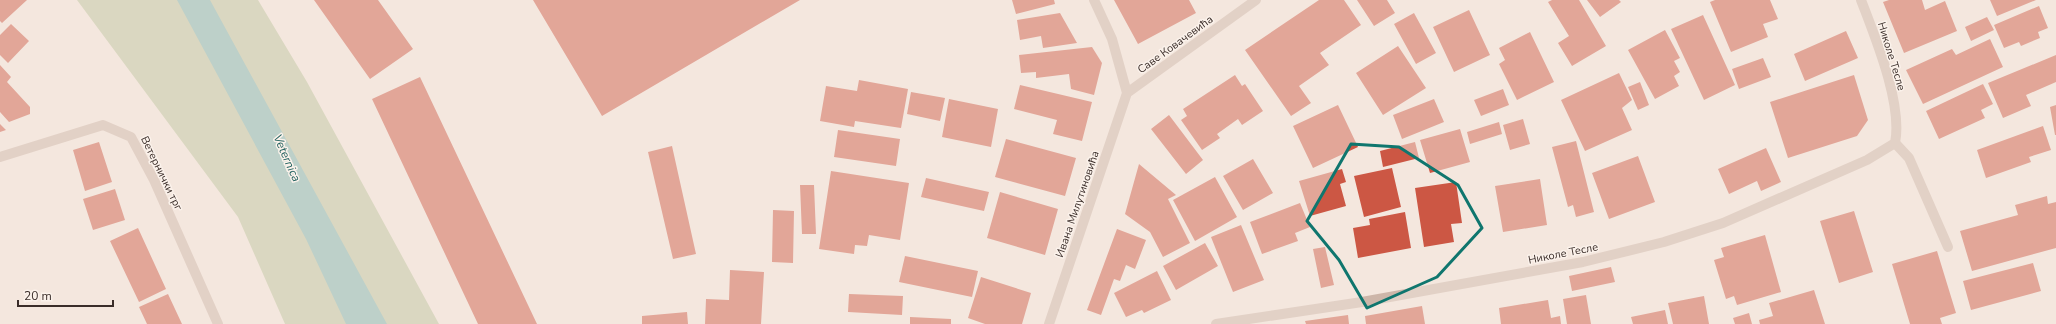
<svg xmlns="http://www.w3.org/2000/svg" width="2056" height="324" viewBox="0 0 2056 324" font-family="'Nunito Sans',sans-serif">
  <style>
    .green { fill: #bbc49d }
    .water { fill: #7bb3af }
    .building { fill: #cc5744 }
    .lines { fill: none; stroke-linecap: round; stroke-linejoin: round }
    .service { stroke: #cdb6a9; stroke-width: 10 }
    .minor { stroke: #cdb6a9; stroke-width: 10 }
    .marked { fill: none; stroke: #0f766e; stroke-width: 3; stroke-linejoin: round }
    .labels { text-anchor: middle; stroke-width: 3; stroke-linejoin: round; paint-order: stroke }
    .street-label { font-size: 11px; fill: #3a2d29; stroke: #fbf2eb }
    .water-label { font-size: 12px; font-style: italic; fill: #1c5e5c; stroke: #fbf2eb }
  </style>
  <rect width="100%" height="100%" fill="#f4e7de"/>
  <path class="green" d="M 77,0 L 258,0 L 307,82 L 439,324 L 285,324 L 238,217 Z"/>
  <path class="water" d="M 177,0 L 210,0 L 387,324 L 346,324 L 306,239 Z"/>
  <path class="building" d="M 0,0 L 27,0 L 2,23 L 0,21 Z
    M 314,0 L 378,0 L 413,49 L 370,79 Z
    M 533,0 L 800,0 L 602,116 Z
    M 1012,0 L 1054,0 L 1055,4 L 1016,14 Z
    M 1114,0 L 1189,0 L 1196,13 L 1138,44 Z
    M 1319,0 L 1344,0 L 1361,25 L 1320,53 L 1329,65 L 1299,86 L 1311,103 L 1291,116 L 1245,50 Z
    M 1357,0 L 1387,0 L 1395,13 L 1374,26 Z
    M 1552,0 L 1579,0 L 1606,46 L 1572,66 L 1558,43 L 1569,36 L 1548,2 Z
    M 1587,0 L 1619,0 L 1621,2 L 1600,17 Z
    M 1715,0 L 1770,0 L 1778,19 L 1763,24 L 1768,37 L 1731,52 L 1710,2 Z
    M 1889,0 L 1922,0 L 1925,10 L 1945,1 L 1957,31 L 1904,53 L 1883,2 Z
    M 1990,0 L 2036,0 L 1997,16 Z
    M 2039,6 L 2048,28 L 2038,32 L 2040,38 L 2021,46 L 2019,42 L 2004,48 L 1994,25 Z
    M 1469,10 L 1490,55 L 1454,72 L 1433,27 Z
    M 1060,13 L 1077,43 L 1043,48 L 1041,36 L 1020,40 L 1017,20 Z
    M 1414,13 L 1436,53 L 1416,64 L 1394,24 Z
    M 1703,15 L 1735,85 L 1704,100 L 1671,29 Z
    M 1987,17 L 1994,30 L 1971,41 L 1965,27 Z
    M 11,24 L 29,41 L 8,63 L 0,55 L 0,35 Z
    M 1665,30 L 1680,58 L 1674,61 L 1680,72 L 1674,76 L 1679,86 L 1655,99 L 1628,50 Z
    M 1846,31 L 1858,58 L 1805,81 L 1794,54 Z
    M 1530,32 L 1554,82 L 1517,100 L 1499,64 L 1505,60 L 1499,48 Z
    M 1990,39 L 2003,67 L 1923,104 L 1906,70 L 1952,49 L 1956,55 Z
    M 1398,46 L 1426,88 L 1383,115 L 1356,73 Z
    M 1092,47 L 1102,63 L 1094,95 L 1071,89 L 1069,74 L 1036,78 L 1036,72 L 1021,73 L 1019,55 Z
    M 2056,55 L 2056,82 L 2026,95 L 2031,106 L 2003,118 L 1988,83 Z
    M 1763,58 L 1771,77 L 1739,89 L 1732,69 Z
    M 0,65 L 11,77 L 7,82 L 30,107 L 30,114 L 9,122 L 0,112 Z
    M 1619,73 L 1632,100 L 1622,108 L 1632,130 L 1585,151 L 1561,100 Z
    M 1235,75 L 1242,86 L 1245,84 L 1263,111 L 1242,125 L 1238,119 L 1217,134 L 1220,138 L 1202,150 L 1181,120 L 1187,116 L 1183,109 Z
    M 1854,75 L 1868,120 L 1857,136 L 1788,158 L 1770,102 Z
    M 420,77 L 537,324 L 478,324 L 372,99 Z
    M 859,80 L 908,89 L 901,128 L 855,121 L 854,127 L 820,121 L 826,86 L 857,91 Z
    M 1640,82 L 1649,105 L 1638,110 L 1628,87 Z
    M 1983,84 L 1993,104 L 1981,110 L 1985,118 L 1939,139 L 1926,111 Z
    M 1020,85 L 1092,102 L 1082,141 L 1053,134 L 1057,120 L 1014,109 Z
    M 1503,89 L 1509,105 L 1481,116 L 1474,100 Z
    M 911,92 L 945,98 L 940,121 L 907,114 Z
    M 949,99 L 998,109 L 991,147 L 942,137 Z
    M 1434,99 L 1444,122 L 1402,139 L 1393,115 Z
    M 1338,105 L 1358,147 L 1313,168 L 1293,126 Z
    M 2056,105 L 2056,135 L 2055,135 L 2050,107 Z
    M 1169,115 L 1203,160 L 1186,174 L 1151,129 Z
    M 1523,119 L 1530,144 L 1510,150 L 1503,125 Z
    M 1499,122 L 1502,134 L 1470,144 L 1467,132 Z
    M 0,124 L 6,130 L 0,132 Z
    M 2043,126 L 2051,150 L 2029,157 L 2031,162 L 1986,178 L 1977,150 Z
    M 1460,129 L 1470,162 L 1430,173 L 1420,140 Z
    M 838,130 L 900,139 L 896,166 L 834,157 Z
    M 1006,139 L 1076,158 L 1065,196 L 995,177 Z
    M 1576,141 L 1594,212 L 1576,217 L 1573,205 L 1568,207 L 1552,147 Z
    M 99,142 L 112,182 L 85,191 L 73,150 Z
    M 1415,142 L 1419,158 L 1383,167 L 1380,151 Z
    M 672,146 L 696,254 L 673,259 L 648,152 Z
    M 1766,148 L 1781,182 L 1761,191 L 1757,181 L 1729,194 L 1718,169 Z
    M 1638,156 L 1655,202 L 1609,219 L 1592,173 Z
    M 1253,159 L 1273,193 L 1243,210 L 1223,176 Z
    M 1139,164 L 1176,195 L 1168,199 L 1190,243 L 1163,257 L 1150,232 L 1125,214 Z
    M 1392,168 L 1401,207 L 1364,217 L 1354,176 Z
    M 1342,169 L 1346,182 L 1340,184 L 1346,206 L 1310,216 L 1299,181 Z
    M 831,171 L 909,183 L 900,240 L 869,235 L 867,246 L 855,245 L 854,254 L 819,249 Z
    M 1215,177 L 1237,217 L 1195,241 L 1173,200 Z
    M 926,178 L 989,192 L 984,211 L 921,197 Z
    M 1540,179 L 1547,225 L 1503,232 L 1495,186 Z
    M 1456,182 L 1462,223 L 1451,224 L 1454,242 L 1424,247 L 1415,188 Z
    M 800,185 L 814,185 L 816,234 L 802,234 Z
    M 115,189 L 125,220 L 93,230 L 83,199 Z
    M 1000,192 L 1058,209 L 1045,255 L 987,238 Z
    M 2047,196 L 2048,204 L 2056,202 L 2056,248 L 1972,271 L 1960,231 L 2018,215 L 2015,205 Z
    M 1300,203 L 1310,227 L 1295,233 L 1298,241 L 1262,254 L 1250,222 Z
    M 773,210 L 794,211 L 793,263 L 772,262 Z
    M 1854,211 L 1873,272 L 1839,283 L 1820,221 Z
    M 1405,212 L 1411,248 L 1358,258 L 1353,228 L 1370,225 L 1369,219 Z
    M 1241,225 L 1264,280 L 1233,292 L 1211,237 Z
    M 138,228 L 166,289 L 139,302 L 110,241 Z
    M 1117,229 L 1146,240 L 1135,269 L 1126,265 L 1120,281 L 1114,279 L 1101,315 L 1087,310 Z
    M 1765,235 L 1781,292 L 1737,305 L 1734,296 L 1726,299 L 1714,260 L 1724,257 L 1721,248 Z
    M 1205,243 L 1218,266 L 1176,290 L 1163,266 Z
    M 1325,247 L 1334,285 L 1321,288 L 1313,249 Z
    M 1937,251 L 1956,313 L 1940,318 L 1942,324 L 1910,324 L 1892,264 Z
    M 905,256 L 978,271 L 972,297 L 899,282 Z
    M 2033,263 L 2041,291 L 1971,310 L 1963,281 Z
    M 1611,267 L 1615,282 L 1572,291 L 1569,276 Z
    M 730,270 L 764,272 L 761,324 L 705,324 L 706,299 L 729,300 Z
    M 1157,271 L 1171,300 L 1144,313 L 1142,310 L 1126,317 L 1114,293 Z
    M 981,277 L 1031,293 L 1022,324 L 985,324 L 968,318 Z
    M 1814,290 L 1825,324 L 1760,324 L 1759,320 L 1773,316 L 1769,303 Z
    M 168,294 L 182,324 L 147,324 L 139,307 Z
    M 849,294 L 903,296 L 902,315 L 848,312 Z
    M 1586,295 L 1591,324 L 1567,324 L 1563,299 Z
    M 1704,296 L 1709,324 L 1673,324 L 1668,303 Z
    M 1548,300 L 1551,318 L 1560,316 L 1561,324 L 1501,324 L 1499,308 Z
    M 1422,306 L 1425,324 L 1366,324 L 1365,316 Z
    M 1665,310 L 1668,324 L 1633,324 L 1631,317 Z
    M 687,312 L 688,324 L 642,324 L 642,316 Z
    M 1749,313 L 1752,324 L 1735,324 L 1733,318 Z
    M 1348,315 L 1349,324 L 1306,324 L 1305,321 Z
    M 910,317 L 951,319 L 951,324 L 910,324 Z"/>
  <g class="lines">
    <path class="service" d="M 1895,143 L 1909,158 L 1948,247"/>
    <path class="minor" d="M 1094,0 L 1112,39 L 1127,93
      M 1127,93 L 1256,0
      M 0,157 L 103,125 L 131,137 L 154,180 L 218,324
      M 1049,324 L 1127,93
      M 1216,324 L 1362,302 L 1583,262 L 1664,242 L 1723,223 L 1867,160 L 1895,143 C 1903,104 1875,37 1861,0"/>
  </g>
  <path d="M0 0H2056V324H0ZM 1351,144 L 1399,147 L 1458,185 L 1482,228 L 1437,277 L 1367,308 L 1339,260 L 1307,221 Z" fill="#f4e7de" fill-opacity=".55" fill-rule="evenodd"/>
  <path class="marked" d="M 1351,144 L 1399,147 L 1458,185 L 1482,228 L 1437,277 L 1367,308 L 1339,260 L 1307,221 Z"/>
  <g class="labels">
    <g class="street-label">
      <text transform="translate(1175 44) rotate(-36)" y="4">Саве Ковачевића</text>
      <text transform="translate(1892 56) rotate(73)" y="4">Николе Тесле</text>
      <text transform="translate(162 173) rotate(64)" y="4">Ветернички трг</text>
      <text transform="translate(1077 204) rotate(-71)" y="4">Ивана Милутиновића</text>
      <text transform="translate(1563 253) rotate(-11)" y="4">Николе Тесле</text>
    </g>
    <g class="water-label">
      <text transform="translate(287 158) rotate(66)" y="4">Veternica</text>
    </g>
  </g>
  <path d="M18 300v6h95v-6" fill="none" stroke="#3a2d29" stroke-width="2"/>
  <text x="24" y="300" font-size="12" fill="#3a2d29" stroke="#fbf2eb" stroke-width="3" paint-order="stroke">20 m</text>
</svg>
